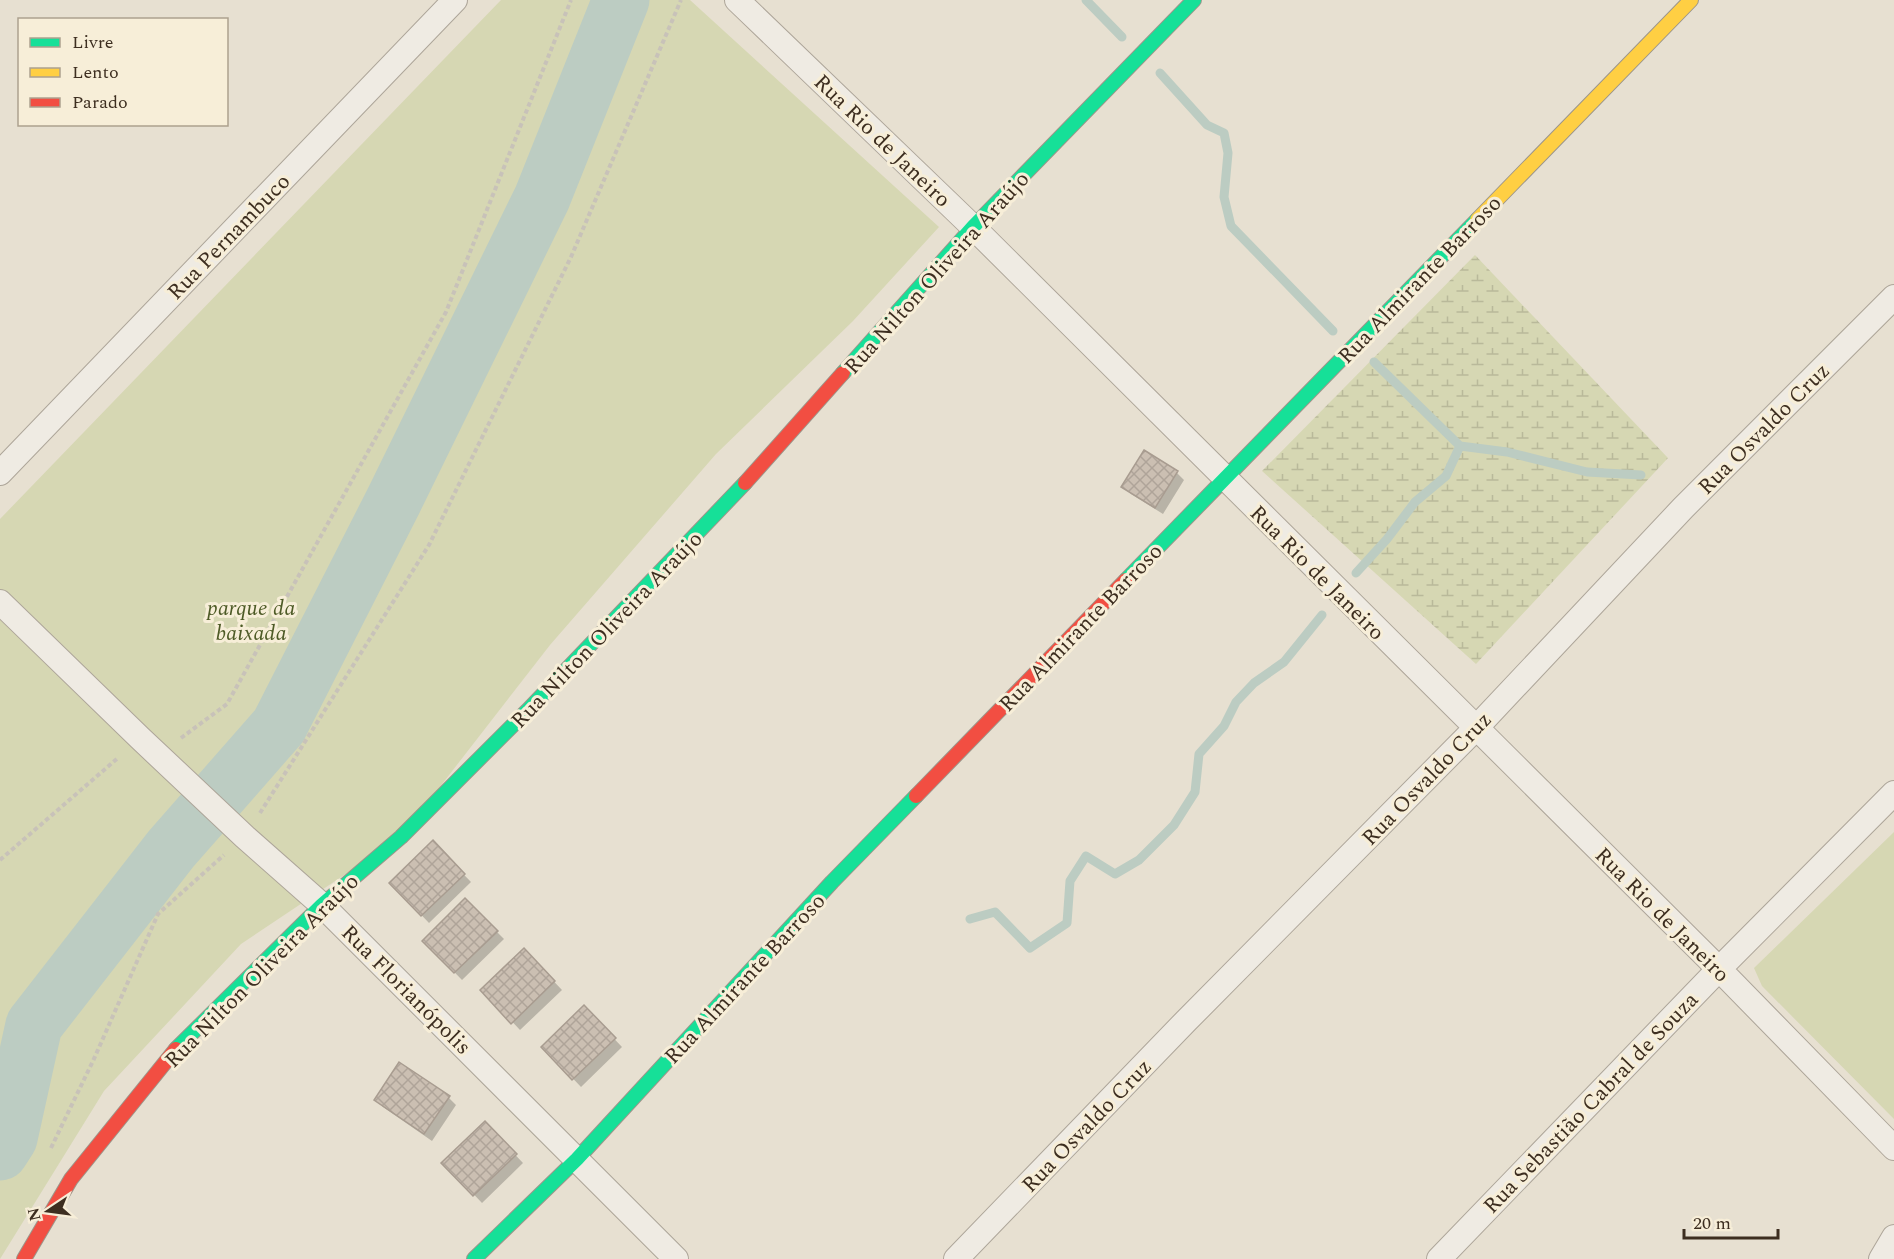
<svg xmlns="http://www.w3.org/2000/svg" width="1894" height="1259" viewBox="0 0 1894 1259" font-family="Spectral,serif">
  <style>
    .green { fill: #d6d7b3 }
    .wetland { fill: url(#wetland-marsh) }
    .shadow { fill: #0003 }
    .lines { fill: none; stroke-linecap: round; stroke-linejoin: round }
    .stream { stroke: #bcccc2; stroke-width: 9 }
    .river { stroke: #bcccc2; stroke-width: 57 }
    .building { fill: url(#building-cross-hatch); stroke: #a89c90; stroke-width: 1.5 }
    .street-casing { stroke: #ada599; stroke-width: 26 }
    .fast-casing { stroke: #9c958a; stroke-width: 16 }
    .slow-casing { stroke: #9c958a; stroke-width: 16 }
    .jam-casing { stroke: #9c958a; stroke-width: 16 }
    .path { stroke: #c8c2b9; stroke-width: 4; stroke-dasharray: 4.5 3; stroke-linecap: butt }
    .street { stroke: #efebe3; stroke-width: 24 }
    .fast { stroke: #16e098; stroke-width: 14 }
    .slow { stroke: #ffcf43; stroke-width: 14 }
    .jam { stroke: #f24e42; stroke-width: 14 }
    .labels { text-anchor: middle; stroke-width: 6; stroke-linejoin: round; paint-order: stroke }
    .street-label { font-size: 22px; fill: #3d2e20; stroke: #f7eed8 }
    .park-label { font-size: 22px; font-style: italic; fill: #4d5a26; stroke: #f7eed8 }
  </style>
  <defs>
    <pattern id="wetland-marsh" width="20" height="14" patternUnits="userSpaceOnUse" patternTransform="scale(1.5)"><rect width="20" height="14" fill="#d6d7b3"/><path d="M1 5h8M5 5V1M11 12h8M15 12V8" fill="none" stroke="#b9b99a"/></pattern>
    <pattern id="building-cross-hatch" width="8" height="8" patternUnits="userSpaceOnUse" patternTransform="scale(1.5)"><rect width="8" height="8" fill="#cbbfb2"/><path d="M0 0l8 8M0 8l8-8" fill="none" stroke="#afa499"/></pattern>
  </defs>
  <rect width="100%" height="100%" fill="#e7e0d1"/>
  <path class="green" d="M 501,0 L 690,0 L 939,227 L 853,321 L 716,454 L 550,645 L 401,837 L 241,944 L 104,1091 L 0,1259 L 0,519 Z
    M 1894,832 L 1894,1119 L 1762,986 L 1754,968 Z"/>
  <path class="wetland" d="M 1475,255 L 1668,458 L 1476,664 L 1262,471 Z"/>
  <path class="shadow" d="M 1177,473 L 1184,480 L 1163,514 L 1131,494 L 1123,486 Z
    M 433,843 L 471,882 L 429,923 L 391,883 Z
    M 465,900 L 504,939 L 462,980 L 424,941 Z
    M 524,950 L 562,990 L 520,1030 L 482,990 Z
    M 584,1007 L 622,1047 L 581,1087 L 543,1047 Z
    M 449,1098 L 456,1105 L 432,1141 L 383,1107 L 376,1100 Z
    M 485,1123 L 523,1163 L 482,1203 L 444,1163 Z"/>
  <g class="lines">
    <path class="stream" d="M 1086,0 L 1122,37
      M 1160,73 L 1207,125 L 1224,133 L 1228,153 L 1224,197 L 1231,226 L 1333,331
      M 1374,362 L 1460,446 L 1507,452 L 1587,472 L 1641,475
      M 1356,573 L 1387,539 L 1415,502 L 1446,476 L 1460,446
      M 970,919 L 995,912 L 1030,948 L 1067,923 L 1070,881 L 1086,856 L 1115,874 L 1139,860 L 1174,825 L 1195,792 L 1199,754 L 1224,726 L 1236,702 L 1254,683 L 1284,662 L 1322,615"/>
    <path class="river" d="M 0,1152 L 9,1138 L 34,1025 L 171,849 L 279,726 L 394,500 L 542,198 L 621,0"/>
  </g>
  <path class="building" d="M 1144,450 L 1178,471 L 1155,508 L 1121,487 Z
    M 433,840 L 465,874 L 421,916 L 389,883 Z
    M 465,898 L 498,931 L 454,973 L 422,941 Z
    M 524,948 L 555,981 L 511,1024 L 480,990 Z
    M 584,1005 L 616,1038 L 572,1080 L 541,1047 Z
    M 399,1062 L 450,1096 L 424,1134 L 374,1100 Z
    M 485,1121 L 517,1154 L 473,1196 L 441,1163 Z"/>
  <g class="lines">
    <defs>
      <path id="street" d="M 737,0 L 973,227 L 1719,969 L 1894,1148
        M 0,473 L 455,0
        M 0,602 L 140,738 L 245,837 L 322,905 L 676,1259
        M 956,1259 L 1186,1021 L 1476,728 L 1683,508 L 1894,297
        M 1439,1259 L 1719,969 L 1894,793
        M 1881,1259 L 1894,1237"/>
      <path id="fast" d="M 843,373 L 973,227 L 1194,0
        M 1126,580 L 1477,220
        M 176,1049 L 322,905 L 401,837 L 527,711 L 745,483
        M 474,1259 L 577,1159 L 832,882 L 916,796"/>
      <path id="slow" d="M 1477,220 L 1691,0"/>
      <path id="jam" d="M 745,483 L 843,373
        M 916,796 L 1126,580
        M 24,1259 L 71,1179 L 176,1049"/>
    </defs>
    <use href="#street" class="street-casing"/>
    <use href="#fast" class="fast-casing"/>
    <use href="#slow" class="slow-casing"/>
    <use href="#jam" class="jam-casing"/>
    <path class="path" d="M 181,738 L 227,704 L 446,312 L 571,0
      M 260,813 L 429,545 L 571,257 L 681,0
      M 0,860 L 119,757
      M 51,1148 L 93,1061 L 158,914 L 224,855"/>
    <use href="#street" class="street"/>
    <use href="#fast" class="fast"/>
    <use href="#slow" class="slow"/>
    <use href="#jam" class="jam"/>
  </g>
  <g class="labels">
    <g class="street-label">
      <text transform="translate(883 140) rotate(44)" y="8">Rua Rio de Janeiro</text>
      <text transform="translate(228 236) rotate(-46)" y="8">Rua Pernambuco</text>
      <text transform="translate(936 272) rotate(-48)" y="8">Rua Nilton Oliveira Araújo</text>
      <text transform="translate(1419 279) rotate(-46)" y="8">Rua Almirante Barroso</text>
      <text transform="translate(1763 428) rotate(-45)" y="8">Rua Osvaldo Cruz</text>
      <text transform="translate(1318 572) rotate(45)" y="8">Rua Rio de Janeiro</text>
      <text transform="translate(1080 627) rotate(-46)" y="8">Rua Almirante Barroso</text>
      <text transform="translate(606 629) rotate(-46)" y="8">Rua Nilton Oliveira Araújo</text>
      <text transform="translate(1426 778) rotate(-46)" y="8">Rua Osvaldo Cruz</text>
      <text transform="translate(1663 914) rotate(45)" y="8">Rua Rio de Janeiro</text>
      <text transform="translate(261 970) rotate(-45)" y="8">Rua Nilton Oliveira Araújo</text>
      <text transform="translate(744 978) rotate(-47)" y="8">Rua Almirante Barroso</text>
      <text transform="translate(407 989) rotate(45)" y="8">Rua Florianópolis</text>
      <text transform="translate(1590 1102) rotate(-46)" y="8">Rua Sebastião Cabral de Souza</text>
      <text transform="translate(1086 1125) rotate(-46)" y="8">Rua Osvaldo Cruz</text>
    </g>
    <g class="park-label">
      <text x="251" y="615">parque da<tspan x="251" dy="25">baixada</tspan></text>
    </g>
  </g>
  <rect x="18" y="18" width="210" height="108" fill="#f7eed8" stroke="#ada18e" stroke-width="1.5"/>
  <rect x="30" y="38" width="30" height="9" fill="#16e098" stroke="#ada18e" stroke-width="1.5"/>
  <text x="72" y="48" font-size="18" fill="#3d2e20">Livre</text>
  <rect x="30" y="68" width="30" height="9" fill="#ffcf43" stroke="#ada18e" stroke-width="1.5"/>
  <text x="72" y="78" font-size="18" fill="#3d2e20">Lento</text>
  <rect x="30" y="98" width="30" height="9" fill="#f24e42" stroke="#ada18e" stroke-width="1.5"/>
  <text x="72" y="108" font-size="18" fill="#3d2e20">Parado</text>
  <g transform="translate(48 1211) rotate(257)" stroke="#f7eed8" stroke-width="4.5" paint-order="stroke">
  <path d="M0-4.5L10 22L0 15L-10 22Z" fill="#3d2e20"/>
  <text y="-9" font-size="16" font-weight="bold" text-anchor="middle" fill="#3d2e20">N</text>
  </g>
  <path d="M1684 1229v9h94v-9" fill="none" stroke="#3d2e20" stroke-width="3"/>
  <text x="1693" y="1229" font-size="18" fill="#3d2e20" stroke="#f7eed8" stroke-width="4.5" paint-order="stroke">20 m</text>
</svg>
